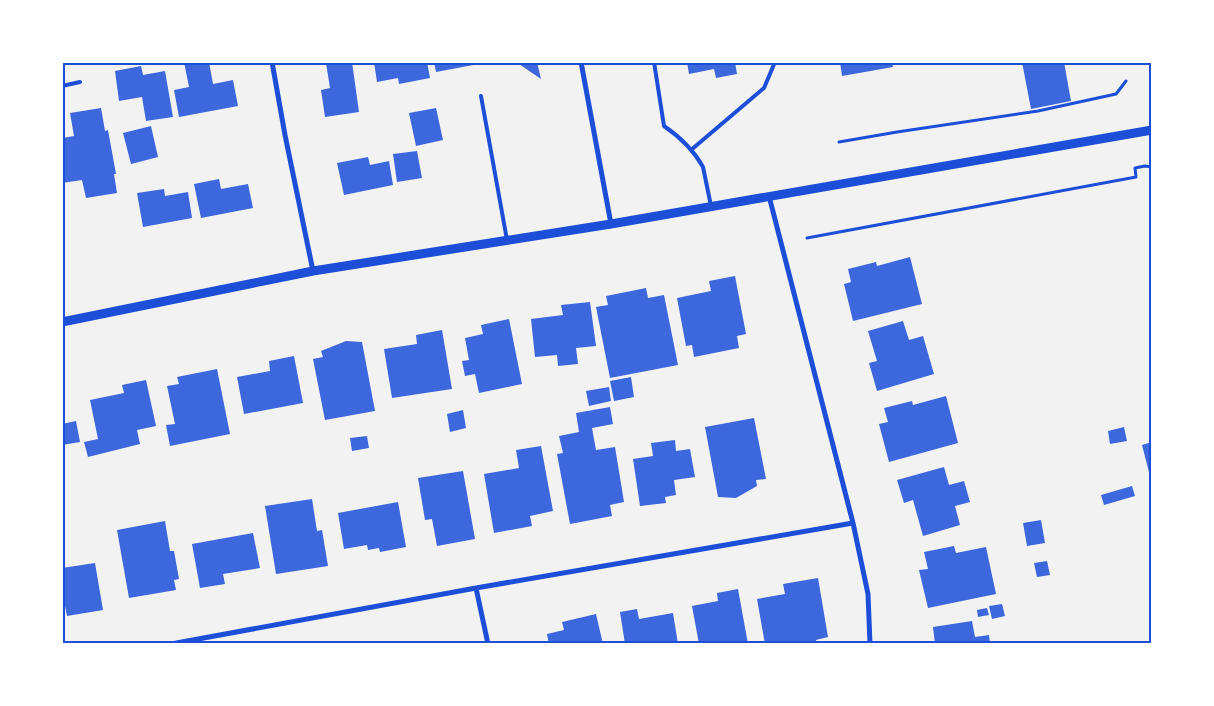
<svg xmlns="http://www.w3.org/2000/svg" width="1214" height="706" viewBox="0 0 1214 706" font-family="'Asap Condensed',sans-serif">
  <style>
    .building { fill: #3d67dc }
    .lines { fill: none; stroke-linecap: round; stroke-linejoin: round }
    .path { stroke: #1d4ed8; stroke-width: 3 }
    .service { stroke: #1d4ed8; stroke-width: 4 }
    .minor { stroke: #1d4ed8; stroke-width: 5 }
    .tertiary { stroke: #1d4ed8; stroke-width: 9 }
    .neatline { fill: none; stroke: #1d4ed8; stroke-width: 2 }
  </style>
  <rect width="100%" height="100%" fill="#f2f2f2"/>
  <path class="building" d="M 184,62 L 209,62 L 213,84 L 233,80 L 238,106 L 179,117 L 174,90 L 189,87 Z
    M 352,62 L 359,112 L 325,117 L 321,90 L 330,88 L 326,63 Z
    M 374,62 L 427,62 L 430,78 L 399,84 L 398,78 L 377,82 Z
    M 434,62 L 484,62 L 484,63 L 436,72 Z
    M 516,62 L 537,62 L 541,79 Z
    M 687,62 L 735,62 L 737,74 L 716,78 L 714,69 L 689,74 Z
    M 840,62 L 892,62 L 893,67 L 842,76 Z
    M 1022,62 L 1064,62 L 1071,101 L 1031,109 Z
    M 141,66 L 143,75 L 165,71 L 173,117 L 146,121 L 142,97 L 119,101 L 115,71 Z
    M 101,108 L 105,131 L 108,130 L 116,174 L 114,174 L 117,193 L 86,198 L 82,180 L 62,183 L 62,138 L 74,136 L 70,113 Z
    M 436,108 L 443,140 L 416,146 L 409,113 Z
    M 151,126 L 158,157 L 131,164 L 123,133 Z
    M 417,151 L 422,178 L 397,182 L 393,154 Z
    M 368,157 L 370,165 L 389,161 L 393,185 L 344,195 L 337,163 Z
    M 219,179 L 221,189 L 248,184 L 253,208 L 201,218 L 194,184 Z
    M 164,189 L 165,196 L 188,192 L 192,218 L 143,227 L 137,193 Z
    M 910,257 L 922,304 L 853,321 L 844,284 L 851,282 L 848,269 L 876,262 L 877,266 Z
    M 735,276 L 746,334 L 737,336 L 739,348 L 694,357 L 692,345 L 686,346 L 677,298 L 711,291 L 709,281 Z
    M 646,288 L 648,298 L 664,295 L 678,365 L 610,378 L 596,307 L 608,305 L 606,296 Z
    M 590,302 L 596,346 L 576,348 L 578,364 L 558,366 L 557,355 L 535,357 L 531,319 L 563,315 L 561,305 Z
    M 509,319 L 522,384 L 479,393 L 475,374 L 465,376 L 462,361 L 469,360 L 465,338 L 483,334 L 481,325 Z
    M 903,321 L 909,340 L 923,336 L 934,374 L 877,391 L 869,363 L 877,361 L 868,331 Z
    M 442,330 L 452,389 L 392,398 L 384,349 L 417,344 L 416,335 Z
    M 346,341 L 362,342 L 375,411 L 325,420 L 313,359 L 323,357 L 321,351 Z
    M 294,356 L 303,403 L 244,414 L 237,377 L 270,371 L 269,361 Z
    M 217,369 L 230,434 L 170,446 L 166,425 L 175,424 L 167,386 L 179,384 L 177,377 Z
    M 631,377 L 634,397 L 614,401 L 610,381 Z
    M 146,380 L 156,426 L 137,430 L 140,444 L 88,457 L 84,442 L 98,439 L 90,400 L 124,393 L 122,385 Z
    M 609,387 L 611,401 L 589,406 L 586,391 Z
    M 946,396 L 958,443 L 889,462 L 879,424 L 888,422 L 884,408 L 912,401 L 913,405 Z
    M 610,407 L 613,424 L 592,428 L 596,450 L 615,447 L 624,502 L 610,505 L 612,516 L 570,524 L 557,454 L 563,453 L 559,436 L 579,432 L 576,413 Z
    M 463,410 L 466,428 L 450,432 L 447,414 Z
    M 754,418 L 766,479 L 756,480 L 757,486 L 736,498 L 718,497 L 705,427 Z
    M 76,421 L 80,442 L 62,445 L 62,424 Z
    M 1124,427 L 1127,441 L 1110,444 L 1108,431 Z
    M 367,436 L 369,448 L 352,451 L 350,438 Z
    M 675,440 L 676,451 L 690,449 L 695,477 L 674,480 L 676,495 L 665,497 L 666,503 L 640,506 L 633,459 L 653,456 L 651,443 Z
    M 1152,442 L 1152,480 L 1151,480 L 1142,445 Z
    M 541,446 L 553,511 L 530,516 L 532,526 L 494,533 L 484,474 L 519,468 L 516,450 Z
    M 944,467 L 949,485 L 964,481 L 970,502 L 955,506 L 960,525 L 923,536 L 913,500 L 904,503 L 897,480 Z
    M 463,471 L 475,539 L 437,546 L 432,519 L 425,520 L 418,478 Z
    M 1132,486 L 1135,496 L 1104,505 L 1101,495 Z
    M 312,499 L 317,531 L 322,530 L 328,566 L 276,574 L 265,506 Z
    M 398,502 L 406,547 L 380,552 L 379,548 L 368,550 L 367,545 L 344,549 L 338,513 Z
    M 1041,520 L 1045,543 L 1027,546 L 1023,523 Z
    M 165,521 L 170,551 L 174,551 L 179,579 L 174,580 L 176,590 L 129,598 L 117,530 Z
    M 253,533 L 260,568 L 223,574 L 225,584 L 200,588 L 192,544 Z
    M 954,546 L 956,553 L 986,547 L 996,594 L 928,608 L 919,570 L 928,569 L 924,552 Z
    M 1047,561 L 1050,575 L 1037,577 L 1034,563 Z
    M 95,563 L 103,610 L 67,616 L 65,606 L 62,606 L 62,568 Z
    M 818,578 L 828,637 L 816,640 L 817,644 L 765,644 L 757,599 L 785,594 L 783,584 Z
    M 738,589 L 748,644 L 699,644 L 692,606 L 718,601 L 717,593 Z
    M 1002,604 L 1005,616 L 992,619 L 989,606 Z
    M 987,608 L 989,615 L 978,617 L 977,610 Z
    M 637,609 L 639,619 L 673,613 L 678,644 L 625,644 L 620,612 Z
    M 596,614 L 603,644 L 549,644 L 547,634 L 564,630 L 562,622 Z
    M 972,621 L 975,637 L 989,635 L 990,644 L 935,644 L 933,627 Z"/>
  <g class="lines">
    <path class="path" d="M 839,142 L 897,132 L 1038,111 L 1116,94 L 1126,81
      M 807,238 L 1136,177 L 1135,168 L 1145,166 L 1152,167"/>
    <path class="service" d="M 654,62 L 664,126 C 680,137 693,149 703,167 L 711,206
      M 62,86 L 80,82
      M 481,96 L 507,240
      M 691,150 L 764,88 L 775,62"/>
    <path class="minor" d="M 272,62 L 285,135 L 313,271
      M 581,62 L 611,224
      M 769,196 L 853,523 L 868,594 L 870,644
      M 476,588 L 488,644
      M 171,644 L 476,588 L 853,523"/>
    <path class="tertiary" d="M 62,322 L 313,271 L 611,224 L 1152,130"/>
  </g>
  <rect width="1214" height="706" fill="none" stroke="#ffffff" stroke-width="128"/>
  <rect x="64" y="64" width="1086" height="578" class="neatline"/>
</svg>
